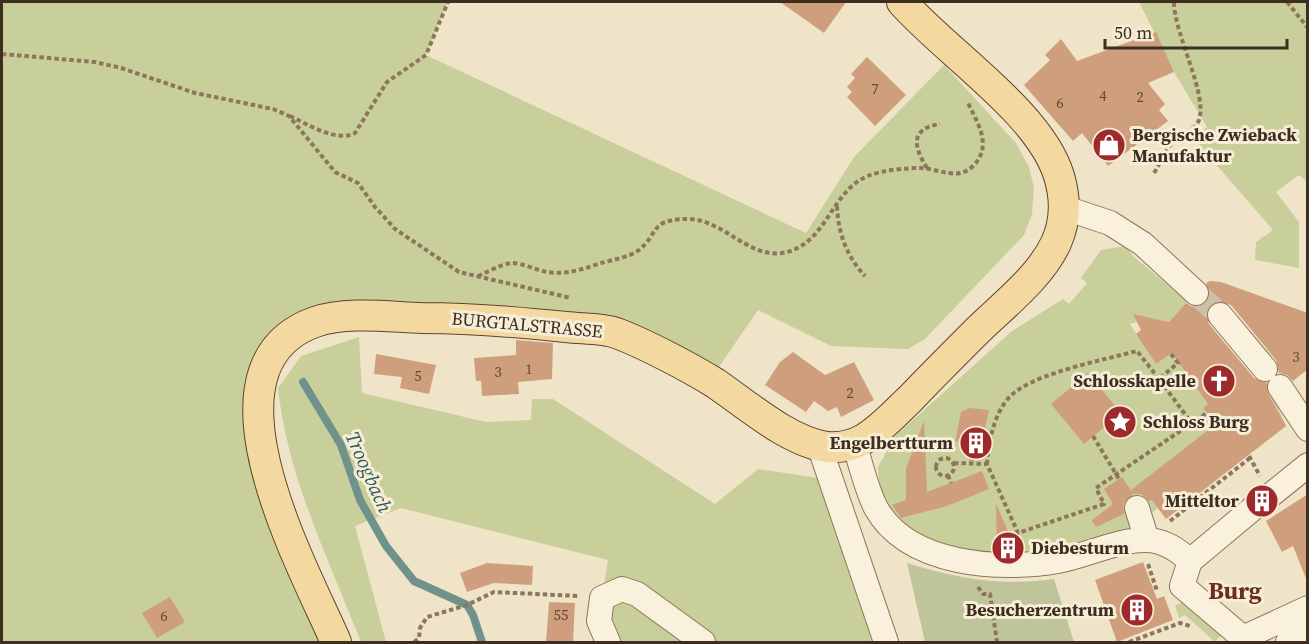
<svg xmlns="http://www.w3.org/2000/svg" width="1309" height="644" viewBox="0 0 1309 644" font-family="'Source Serif 4',serif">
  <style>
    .green { fill: #c9cf9b }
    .cemetery { fill: #bfc49a }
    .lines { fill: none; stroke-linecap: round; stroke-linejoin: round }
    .stream { stroke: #6f938a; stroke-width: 8 }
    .building { fill: #cf9f7d }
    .minor-tunnel { stroke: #ccc0a6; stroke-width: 24; stroke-dasharray: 24 12; stroke-linecap: butt }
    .minor-casing { stroke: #8d765c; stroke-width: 26 }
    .major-casing { stroke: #5b4430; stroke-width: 32 }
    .path { stroke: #8d765c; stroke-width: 4; stroke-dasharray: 4.5 3; stroke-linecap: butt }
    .minor { stroke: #faf1dc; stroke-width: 24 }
    .major { stroke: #f3d9a0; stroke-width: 30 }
    .labels { text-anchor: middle; stroke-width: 6; stroke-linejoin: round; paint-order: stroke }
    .number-label { font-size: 15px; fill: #624a37 }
    .poi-label { font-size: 18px; font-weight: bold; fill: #3d2e20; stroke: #f7eed8; text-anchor: end }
    .street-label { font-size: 18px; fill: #3d2e20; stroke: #f7eed8 }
    .water-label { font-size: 20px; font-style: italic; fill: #2f5d5a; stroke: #f7eed8 }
    .district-label { font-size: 24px; font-weight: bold; fill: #6b2e1e; stroke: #f7eed8 }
  </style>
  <rect width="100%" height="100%" fill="#f0e4c8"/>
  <path class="green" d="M 2,2 L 448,2 L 426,55 L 806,233 L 854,157 L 944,65 L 1016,143 L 1029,167 L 1034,188 L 1032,214 L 1024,235 L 925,339 L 908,349 L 831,346 L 758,310 L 710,380 L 616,333 L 489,318 L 297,330 L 258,410 L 336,642 L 2,642 Z
    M 1139,2 L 1307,2 L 1307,182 L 1299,175 L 1276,192 L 1299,222 L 1299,268 L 1255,260 L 1256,242 L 1273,230 L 1193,138 L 1207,127 L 1174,72 Z
    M 1125,246 L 1133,256 L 1175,291 L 1178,289 L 1188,301 L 1169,322 L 1148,318 L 1130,324 L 1156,364 L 1180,347 L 1252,395 L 1267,382 L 1286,426 L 1166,519 L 1158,508 L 1125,535 L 1018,561 L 948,549 L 905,527 L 891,515 L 879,485 L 878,467 L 895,436 L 1012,331 L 1063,299 L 1069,304 L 1087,283 L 1081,278 L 1101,250 Z
    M 359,337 L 362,393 L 486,422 L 531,420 L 532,399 L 553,399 L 715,504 L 758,469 L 832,480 L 886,642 L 608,642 L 602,598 L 608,560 L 401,508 L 355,526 L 386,642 L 361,642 C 329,560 287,476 278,388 L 301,356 Z
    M 1184,602 L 1222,634 L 1215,642 L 1185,615 L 1179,618 L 1175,605 Z"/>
  <path class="cemetery" d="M 907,563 C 959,579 999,586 1054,579 L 1074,642 L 925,642 Z"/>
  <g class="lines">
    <path class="stream" d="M 303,382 L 341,445 L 360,500 L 386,546 L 414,581 L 467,605 L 473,615 L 482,642"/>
  </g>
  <path class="building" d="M 780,2 L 846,2 L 824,33 Z
    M 1156,32 L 1174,72 L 1148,83 L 1165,104 L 1159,110 L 1168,121 L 1108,166 L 1082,133 L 1073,141 L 1024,85 L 1050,60 L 1045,55 L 1061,39 L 1077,61 Z
    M 867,57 L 906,95 L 875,126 L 847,97 L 852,92 L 847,87 L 855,78 L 851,74 Z
    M 1210,281 L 1221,282 L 1308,313 L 1308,369 L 1293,381 L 1287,375 L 1279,373 L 1276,360 L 1231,305 L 1217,301 L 1206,311 L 1209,324 L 1254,378 L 1267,383 L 1268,394 L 1286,426 L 1166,519 L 1152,500 L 1149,501 L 1141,494 L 1133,494 L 1123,504 L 1124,514 L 1096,527 L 1092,520 L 1113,504 L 1104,489 L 1122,477 L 1131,490 L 1216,424 L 1203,408 L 1208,404 L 1172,353 L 1156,364 L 1136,334 L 1141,330 L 1133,314 L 1169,322 L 1186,303 L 1193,307 L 1206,303 L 1210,296 L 1206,283 Z
    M 516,340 L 553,343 L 552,379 L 518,382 L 519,394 L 482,396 L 481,381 L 476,381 L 474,358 L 516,355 Z
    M 793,352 L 825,375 L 854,362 L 874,400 L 841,417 L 837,407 L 828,411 L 814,401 L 806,412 L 765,385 L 780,362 Z
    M 376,354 L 436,365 L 429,394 L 400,388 L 402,377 L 374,374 Z
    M 1088,373 L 1121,413 L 1084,444 L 1051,404 Z
    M 969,408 L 989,410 L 984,433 L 986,444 L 970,466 L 966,438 L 955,442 L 961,412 Z
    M 924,421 L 927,492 L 982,471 L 989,489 L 947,506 L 901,518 L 892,505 L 906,500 L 906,468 Z
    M 1308,494 L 1308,581 L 1307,581 L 1293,546 L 1282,552 L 1266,521 Z
    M 996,504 L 1017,551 L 997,550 Z
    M 1143,562 L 1157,599 L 1164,596 L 1173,620 L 1117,642 L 1095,580 Z
    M 487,563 L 533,566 L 532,585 L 494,583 L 467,592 L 460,573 Z
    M 170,597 L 185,622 L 157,638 L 142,613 Z
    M 549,602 L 575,603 L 573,642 L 546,642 Z"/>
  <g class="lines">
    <path class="minor-tunnel" d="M 1196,293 L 1220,315"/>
    <defs>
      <path id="minor" d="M 1065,208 L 1110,223 L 1143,244 L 1196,293
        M 1220,315 L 1265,369
        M 1280,387 L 1308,429
        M 854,443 C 861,464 866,489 876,508 C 908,566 1001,571 1058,561 C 1085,556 1120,539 1146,540 C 1164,540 1178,550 1190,561
        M 819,445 L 886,642
        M 1267,498 L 1308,465
        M 1257,505 L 1190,561 L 1182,586 L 1243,638 L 1308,608
        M 1137,508 L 1147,540
        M 608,642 L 599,621 L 602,598 L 622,589 L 637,594 L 703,642
        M 1288,642 L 1308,634"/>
      <path id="major" d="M 336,642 C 304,568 191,366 315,322 C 347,311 389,317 422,318 C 471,318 518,322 566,327 C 583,329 604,328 619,334 C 647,345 689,367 715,383 C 746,404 789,442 827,447 C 839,448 853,445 864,439 C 881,429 895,413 910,399 C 931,377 953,355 974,334 C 1002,306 1039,279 1056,243 C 1066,221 1066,199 1059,176 C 1040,113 947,53 902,2"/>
    </defs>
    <use href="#minor" class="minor-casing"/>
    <use href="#major" class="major-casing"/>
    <path class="path" d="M 1287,2 L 1308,28
      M 2,54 L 95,62 L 121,68 L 195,93 L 273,109 L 289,116 L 335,172 L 358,183 L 375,207 L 395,229 L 459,272 L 571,298
      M 290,116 C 307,124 337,143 355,133 L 387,82 L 426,55 L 448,2
      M 927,168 C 914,147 909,129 940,124
      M 1154,173 C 1160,164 1164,153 1171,144 C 1178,135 1194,132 1199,120 C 1208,94 1174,34 1174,2
      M 837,206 C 838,233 847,257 865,276
      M 478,276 C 488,272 501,264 512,263 C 523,263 536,270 547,272 C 566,275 584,269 601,263 C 612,260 630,257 639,250 C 659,234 649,220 685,219 C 721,217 747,258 782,253 C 827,246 830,191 868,176 C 883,170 905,168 921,168 C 940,169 958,181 973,166 C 993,146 978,124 968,103
      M 1171,354 L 1178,363 L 1159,379 L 1193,425
      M 1093,436 L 1119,479
      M 1249,456 L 1260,476
      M936 467a9 9 0 1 1 18 0a9 9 0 1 1-18 0Z
      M 954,463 L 987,464 L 1018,533 L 1104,504 L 1096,488 L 1207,413
      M 987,464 C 989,439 995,405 1018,390 C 1046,371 1103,360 1137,351 L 1159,379
      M 948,475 L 951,483
      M 1170,521 L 1250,458
      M 1148,564 L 1157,591
      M 978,587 L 983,594 L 990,594 L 997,642
      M 414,642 L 419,638 L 420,628 L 427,617 L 467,605 L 494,592 L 578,596
      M 1129,642 L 1180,623 L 1190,626"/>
    <use href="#minor" class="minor"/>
    <use href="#major" class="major"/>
  </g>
  <defs>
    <symbol id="shop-disc" viewBox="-11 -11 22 22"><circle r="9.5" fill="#9e2a2b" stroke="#f7eed8"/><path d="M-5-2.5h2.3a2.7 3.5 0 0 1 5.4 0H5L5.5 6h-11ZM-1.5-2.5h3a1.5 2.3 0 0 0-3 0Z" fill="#fff"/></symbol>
    <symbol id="church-disc" viewBox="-11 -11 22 22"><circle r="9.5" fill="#9e2a2b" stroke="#f7eed8"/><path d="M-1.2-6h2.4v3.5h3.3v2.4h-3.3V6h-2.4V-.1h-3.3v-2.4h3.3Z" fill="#fff"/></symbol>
    <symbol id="sight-disc" viewBox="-11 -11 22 22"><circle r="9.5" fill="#9e2a2b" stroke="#f7eed8"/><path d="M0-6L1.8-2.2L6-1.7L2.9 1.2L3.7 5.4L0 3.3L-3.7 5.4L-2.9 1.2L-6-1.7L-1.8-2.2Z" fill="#fff"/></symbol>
    <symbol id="building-disc" viewBox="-11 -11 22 22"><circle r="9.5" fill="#9e2a2b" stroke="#f7eed8"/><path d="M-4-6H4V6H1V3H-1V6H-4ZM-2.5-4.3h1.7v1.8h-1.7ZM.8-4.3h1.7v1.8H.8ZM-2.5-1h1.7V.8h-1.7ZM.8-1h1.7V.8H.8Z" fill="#fff"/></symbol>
  </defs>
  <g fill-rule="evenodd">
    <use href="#shop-disc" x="1090" y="126" width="38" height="38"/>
    <use href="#church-disc" x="1200" y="362" width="38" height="38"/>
    <use href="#sight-disc" x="1101" y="403" width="38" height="38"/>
    <use href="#building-disc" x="957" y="424" width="38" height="38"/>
    <use href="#building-disc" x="1243" y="482" width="38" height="38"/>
    <use href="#building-disc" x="989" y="529" width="38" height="38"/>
    <use href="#building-disc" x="1118" y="591" width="38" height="38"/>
  </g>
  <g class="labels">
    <g class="number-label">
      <text x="875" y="94">7</text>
      <text x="1103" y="101">4</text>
      <text x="1140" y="102">2</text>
      <text x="1060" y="108">6</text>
      <text x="1296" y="362">3</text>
      <text x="529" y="374">1</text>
      <text x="498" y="377">3</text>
      <text x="418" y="381">5</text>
      <text x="850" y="398">2</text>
      <text x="561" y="620">55</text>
      <text x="164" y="621">6</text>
    </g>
    <g class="poi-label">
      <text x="1132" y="141" text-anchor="start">Bergische Zwieback<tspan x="1132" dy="21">Manufaktur</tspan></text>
      <text x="1196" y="387">Schlosskapelle</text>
      <text x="1143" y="428" text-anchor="start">Schloss Burg</text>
      <text x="953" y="449">Engelbertturm</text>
      <text x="1239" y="507">Mitteltor</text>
      <text x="1031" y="554" text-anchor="start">Diebesturm</text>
      <text x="1114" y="616">Besucherzentrum</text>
    </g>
    <g class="street-label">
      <text transform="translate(527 325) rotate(5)" y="6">BURGTALSTRASSE</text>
    </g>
    <g class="water-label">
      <text transform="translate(369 472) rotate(66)" y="7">Troogbach</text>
    </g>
    <g class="district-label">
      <text x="1235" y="599">Burg</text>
    </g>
  </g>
  <rect width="1309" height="644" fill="none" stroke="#3d2e20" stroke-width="6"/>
  <path d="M1105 39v9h182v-9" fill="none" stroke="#3d2e20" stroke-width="3"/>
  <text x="1114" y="39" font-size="18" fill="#3d2e20" stroke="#f7eed8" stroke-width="4.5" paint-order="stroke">50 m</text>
</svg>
